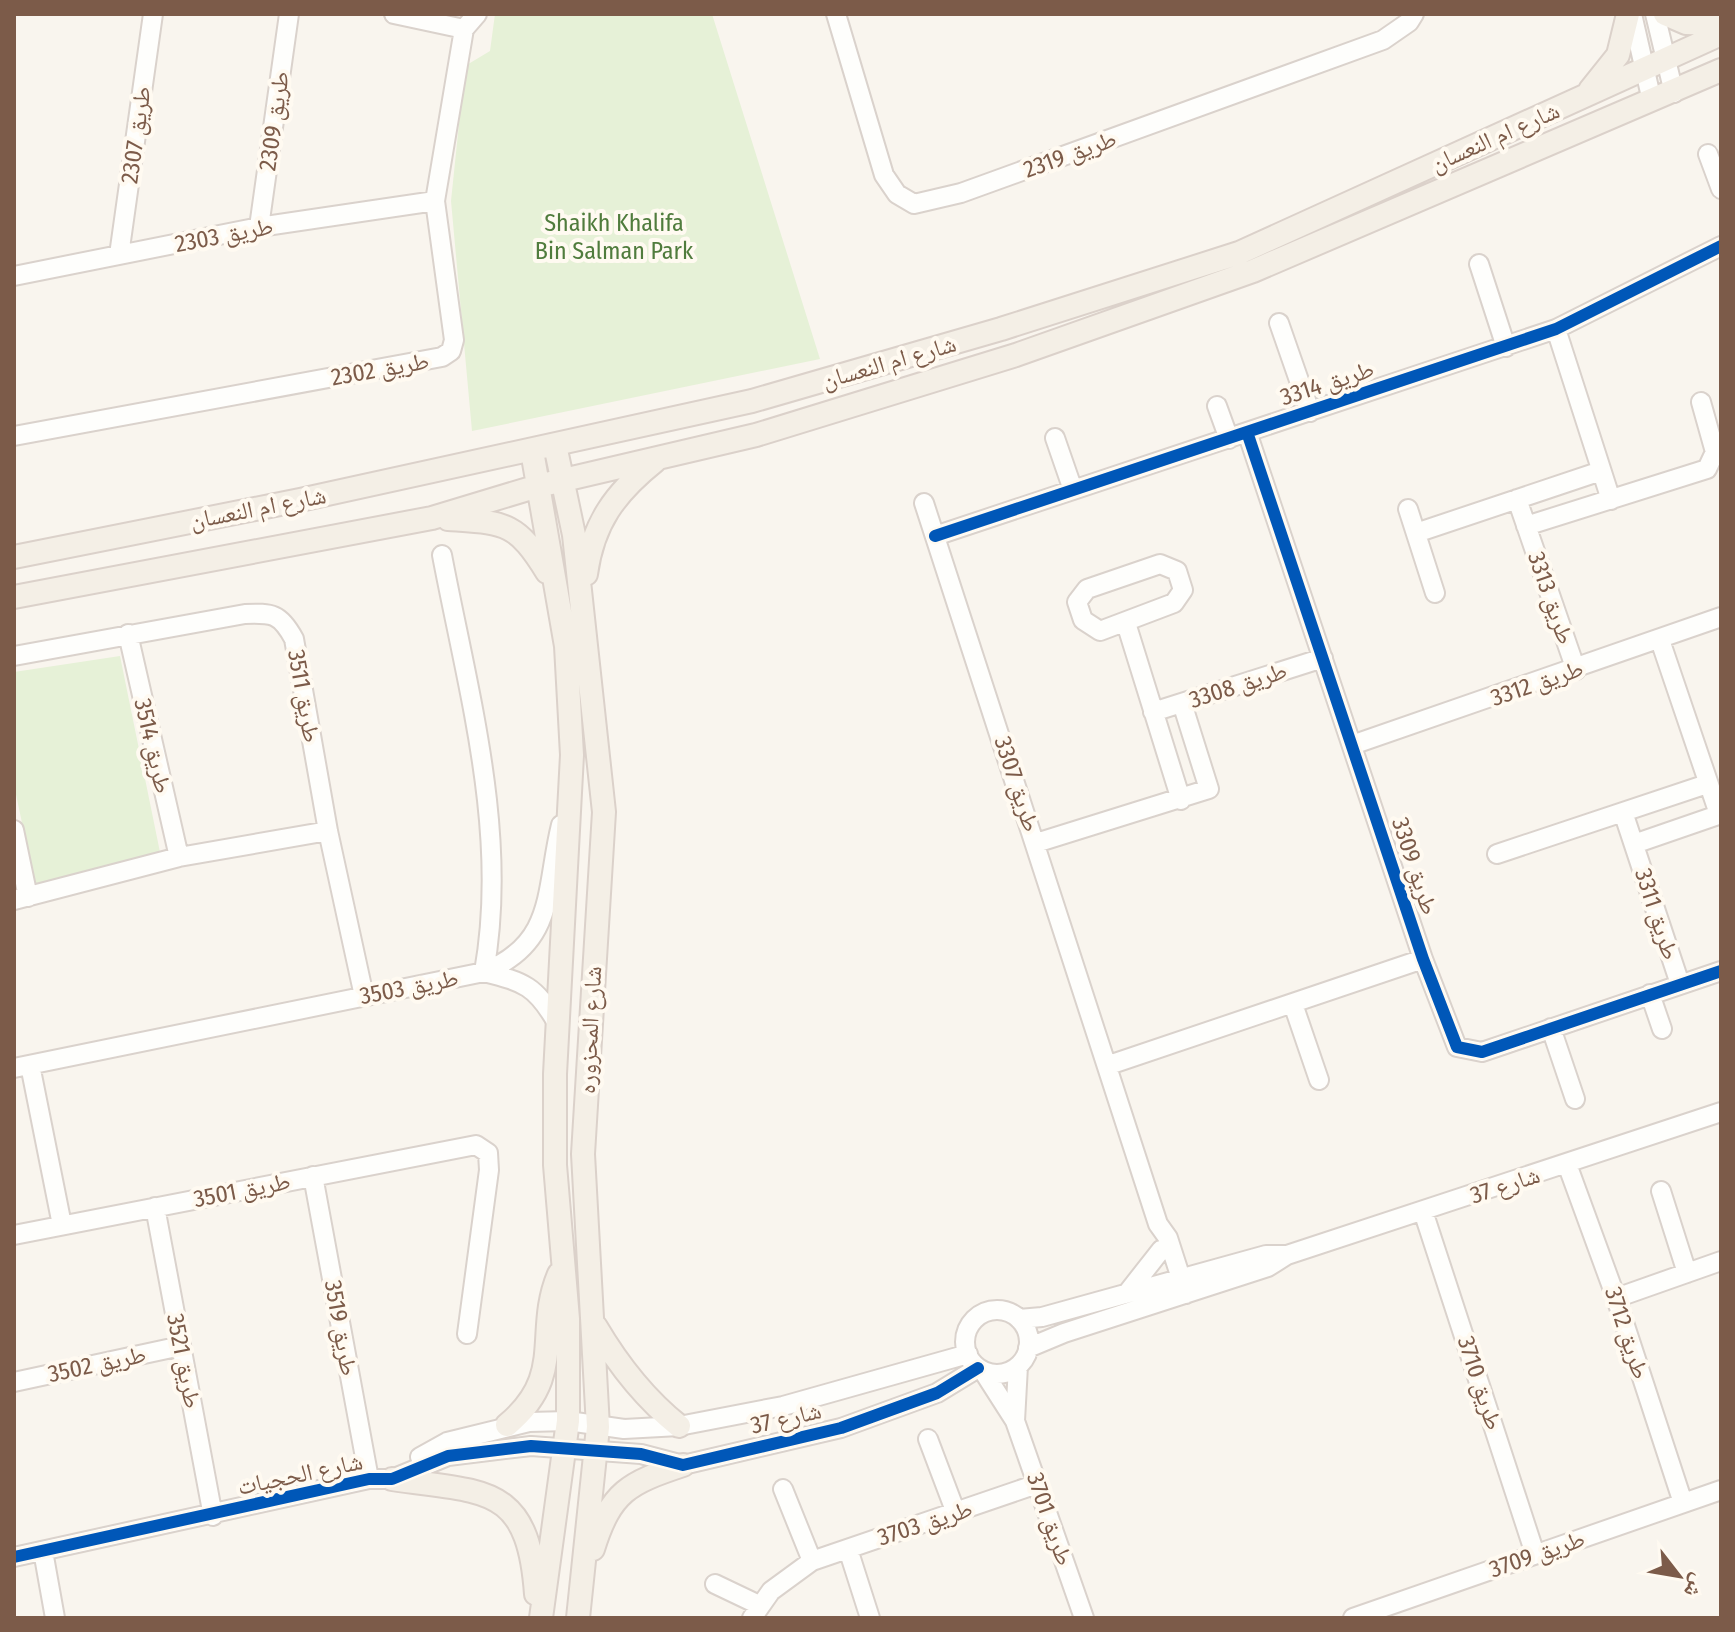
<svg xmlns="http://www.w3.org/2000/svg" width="1735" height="1632" viewBox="0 0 1735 1632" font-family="'Fira Sans Condensed','Noto Naskh Arabic',sans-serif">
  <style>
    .green { fill: #e6f1d7 }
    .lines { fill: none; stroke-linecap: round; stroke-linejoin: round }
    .minor-casing { stroke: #dad2cc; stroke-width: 22 }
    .major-casing { stroke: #dbd1ca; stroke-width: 26 }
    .minor { stroke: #fefefc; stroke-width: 18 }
    .major { stroke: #f4efe6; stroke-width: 22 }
    .cycleway-casing { stroke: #fffaf1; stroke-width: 17 }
    .cycleway { stroke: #0057b8; stroke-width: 12 }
    .labels { text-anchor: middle; stroke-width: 8; stroke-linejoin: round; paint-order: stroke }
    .street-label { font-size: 24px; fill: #7c5b49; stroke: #fffaf1 }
    .park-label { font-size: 24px; fill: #507c3d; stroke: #fffaf1 }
  </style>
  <rect width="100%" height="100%" fill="#f9f5ee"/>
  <path class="green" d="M 495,14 L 712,14 L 820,359 L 472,431 L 451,201 L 465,66 L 490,51 Z
    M 120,656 L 162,862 L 36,889 L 14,785 L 14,672 Z"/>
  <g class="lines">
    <defs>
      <path id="minor" d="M 394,14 L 464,29
        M 836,14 L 884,175 L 897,194 L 914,204 L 961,193 L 1383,40 L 1409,22 L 1414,14
        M 1632,14 L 1652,101
        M 1655,14 L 1674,93
        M 1708,154 L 1721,189
        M 259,227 L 289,14
        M 119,255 L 153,14
        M 1479,264 L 1506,347
        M 14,276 L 259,227 L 435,201
        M 1279,323 L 1310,412
        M 1556,329 L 1611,500
        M 1217,406 L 1229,439
        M 1247,432 L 1423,959 L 1457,1047 L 1482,1052 L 1721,971
        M 14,436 L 442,357 L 451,351 L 454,340 L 435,201 L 464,29 L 477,14
        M 1055,438 L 1073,490
        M 1517,499 L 1576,670
        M 924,503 L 1158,1224 L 1168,1238 L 1186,1294
        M 1408,509 L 1435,593
        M 1526,526 L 1707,469 L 1715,452 L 1701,402
        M 1416,533 L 1601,471
        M 935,536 L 1556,329 L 1721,246
        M 442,555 C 468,692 509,833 484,972
        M 1160,564 L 1177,571 L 1183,590 L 1174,603 L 1100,631 L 1083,620 L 1077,602 L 1087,589 Z
        M 1126,623 L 1181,800
        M 128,634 L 179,857
        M 1660,640 L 1719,814
        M 14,656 L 245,614 C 272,613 280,613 294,639 L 328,831 L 364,996
        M 1153,712 L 1323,658
        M 1352,745 L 1721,617
        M 1623,812 L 1680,984
        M 14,830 L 28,897
        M 1036,843 L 1209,789 L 1182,703
        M 1634,844 L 1721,814
        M 1497,854 L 1707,784
        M 14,900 L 179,857 L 328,831
        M 484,972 C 524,982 536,986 557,1023
        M 1650,994 L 1662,1029
        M 1293,1004 L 1319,1080
        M 1551,1028 L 1575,1099
        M 30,1065 L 62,1225
        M 1109,1065 L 1423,959
        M 14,1068 L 484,972 C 556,943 545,890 561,825
        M 1567,1164 L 1616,1298 L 1683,1503
        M 313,1176 L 369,1479
        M 1661,1191 L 1687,1273
        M 155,1207 L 213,1516
        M 1423,1211 L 1535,1554
        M 14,1235 L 476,1145 L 488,1153 L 489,1170 L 467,1334
        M 1128,1292 L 1161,1250
        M 1616,1298 L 1721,1261
        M965 1342a32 32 0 1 1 64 0a32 32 0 1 1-64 0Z
        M 1019,1319 L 1042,1317 L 1266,1255 L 1287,1255
        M 1028,1348 L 1064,1333 L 1268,1267 L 1287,1255 L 1721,1112
        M 983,1371 L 1015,1421 L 1084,1618
        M 14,1382 L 181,1346
        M 1015,1421 L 1018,1366
        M 928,1439 L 956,1513
        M 420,1457 L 447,1442 L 529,1422 L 568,1421 L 624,1429 L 679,1426 L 783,1406 L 968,1354
        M 783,1489 L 812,1561
        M 848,1549 L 870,1618
        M 43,1551 L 55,1618
        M 14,1557 L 369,1479 L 392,1479 L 448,1456 L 531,1446 L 641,1454 L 683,1465 L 841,1428 L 937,1393 L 978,1368
        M 715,1584 L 759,1605
        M 752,1618 L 771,1591 L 812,1561 L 1037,1484
        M 1353,1618 L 1721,1490"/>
      <path id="major" d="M 1665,14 L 1686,23 L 1721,24
        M 1590,90 L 1618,55 L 1628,14
        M 555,445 L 574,535 L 604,812 L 583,1154 L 598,1427 L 578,1618
        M 532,451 L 566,646 L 572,755 L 555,1074 L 555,1165 L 568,1319 L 568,1421 L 541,1618
        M 448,519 C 504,523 516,521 547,572
        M 14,557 L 300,500 L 752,401 L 1001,329 L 1239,253 L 1721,34
        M 586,574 C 593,523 615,493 655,461
        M 14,597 L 432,518 L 538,486 L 756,435 L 1016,355 L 1253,271 L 1721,70
        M 596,1327 C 619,1366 644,1398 679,1426
        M 507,1425 C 567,1375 534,1333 559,1274
        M 392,1479 C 485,1493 528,1483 536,1594
        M 593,1549 C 611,1491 629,1483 683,1465"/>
    </defs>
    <use href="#minor" class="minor-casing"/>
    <use href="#major" class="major-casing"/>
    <use href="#minor" class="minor"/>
    <use href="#major" class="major"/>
    <defs>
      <path id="cycleway" d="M 1247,432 L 1423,959 L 1457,1047 L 1482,1052 L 1721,971
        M 935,536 L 1556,329 L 1721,246
        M 14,1557 L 369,1479 L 392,1479 L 448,1456 L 531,1446 L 641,1454 L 683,1465 L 841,1428 L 937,1393 L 978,1368"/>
    </defs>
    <use href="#cycleway" class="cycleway-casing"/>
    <use href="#cycleway" class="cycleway"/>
  </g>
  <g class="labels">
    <g class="street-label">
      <text transform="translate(274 121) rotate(-82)" y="8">طريق 2309</text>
      <text transform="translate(136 135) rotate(-82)" y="8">طريق 2307</text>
      <text transform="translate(1495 137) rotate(-24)" y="8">شارع ام النعسان</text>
      <text transform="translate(1070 154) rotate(-20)" y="8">طريق 2319</text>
      <text transform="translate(224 235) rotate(-11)" y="8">طريق 2303</text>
      <text transform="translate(889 362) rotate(-16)" y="8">شارع ام النعسان</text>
      <text transform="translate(380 369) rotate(-10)" y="8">طريق 2302</text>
      <text transform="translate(1327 383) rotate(-18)" y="8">طريق 3314</text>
      <text transform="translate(258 508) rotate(-11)" y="8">شارع ام النعسان</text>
      <text transform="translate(1551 598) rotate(71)" y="8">طريق 3313</text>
      <text transform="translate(1537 683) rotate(-19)" y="8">طريق 3312</text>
      <text transform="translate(1238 685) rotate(-18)" y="8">طريق 3308</text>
      <text transform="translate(304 696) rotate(80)" y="8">طريق 3511</text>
      <text transform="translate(153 746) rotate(77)" y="8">طريق 3514</text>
      <text transform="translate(1017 784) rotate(72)" y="8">طريق 3307</text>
      <text transform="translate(1415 866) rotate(72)" y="8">طريق 3309</text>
      <text transform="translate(1657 914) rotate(72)" y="8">طريق 3311</text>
      <text transform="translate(409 987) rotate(-11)" y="8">طريق 3503</text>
      <text transform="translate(590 1030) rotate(-87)" y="8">شارع المحزوره</text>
      <text transform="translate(1505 1185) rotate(-18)" y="8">شارع 37</text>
      <text transform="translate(242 1190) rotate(-11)" y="8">طريق 3501</text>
      <text transform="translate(341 1328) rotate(80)" y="8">طريق 3519</text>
      <text transform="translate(1627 1333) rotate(72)" y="8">طريق 3712</text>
      <text transform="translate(184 1361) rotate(79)" y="8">طريق 3521</text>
      <text transform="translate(97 1364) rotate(-12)" y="8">طريق 3502</text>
      <text transform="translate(1480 1383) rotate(72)" y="8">طريق 3710</text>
      <text transform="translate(786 1418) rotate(-13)" y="8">شارع 37</text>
      <text transform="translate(300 1474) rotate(-12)" y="8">شارع الحجيات</text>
      <text transform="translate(1050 1519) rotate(71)" y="8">طريق 3701</text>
      <text transform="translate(925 1523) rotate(-18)" y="8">طريق 3703</text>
      <text transform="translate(1537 1554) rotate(-19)" y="8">طريق 3709</text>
    </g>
    <g class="park-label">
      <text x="614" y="231">Shaikh Khalifa<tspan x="614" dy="28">Bin Salman Park</tspan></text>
    </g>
  </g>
  <rect width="1735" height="1632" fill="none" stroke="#7c5b49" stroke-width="32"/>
  <g transform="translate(1679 1576) rotate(121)" stroke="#fffaf1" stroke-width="6" paint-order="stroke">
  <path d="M0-6L14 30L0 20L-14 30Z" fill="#7c5b49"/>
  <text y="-12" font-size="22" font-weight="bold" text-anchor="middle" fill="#7c5b49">ش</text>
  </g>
</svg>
